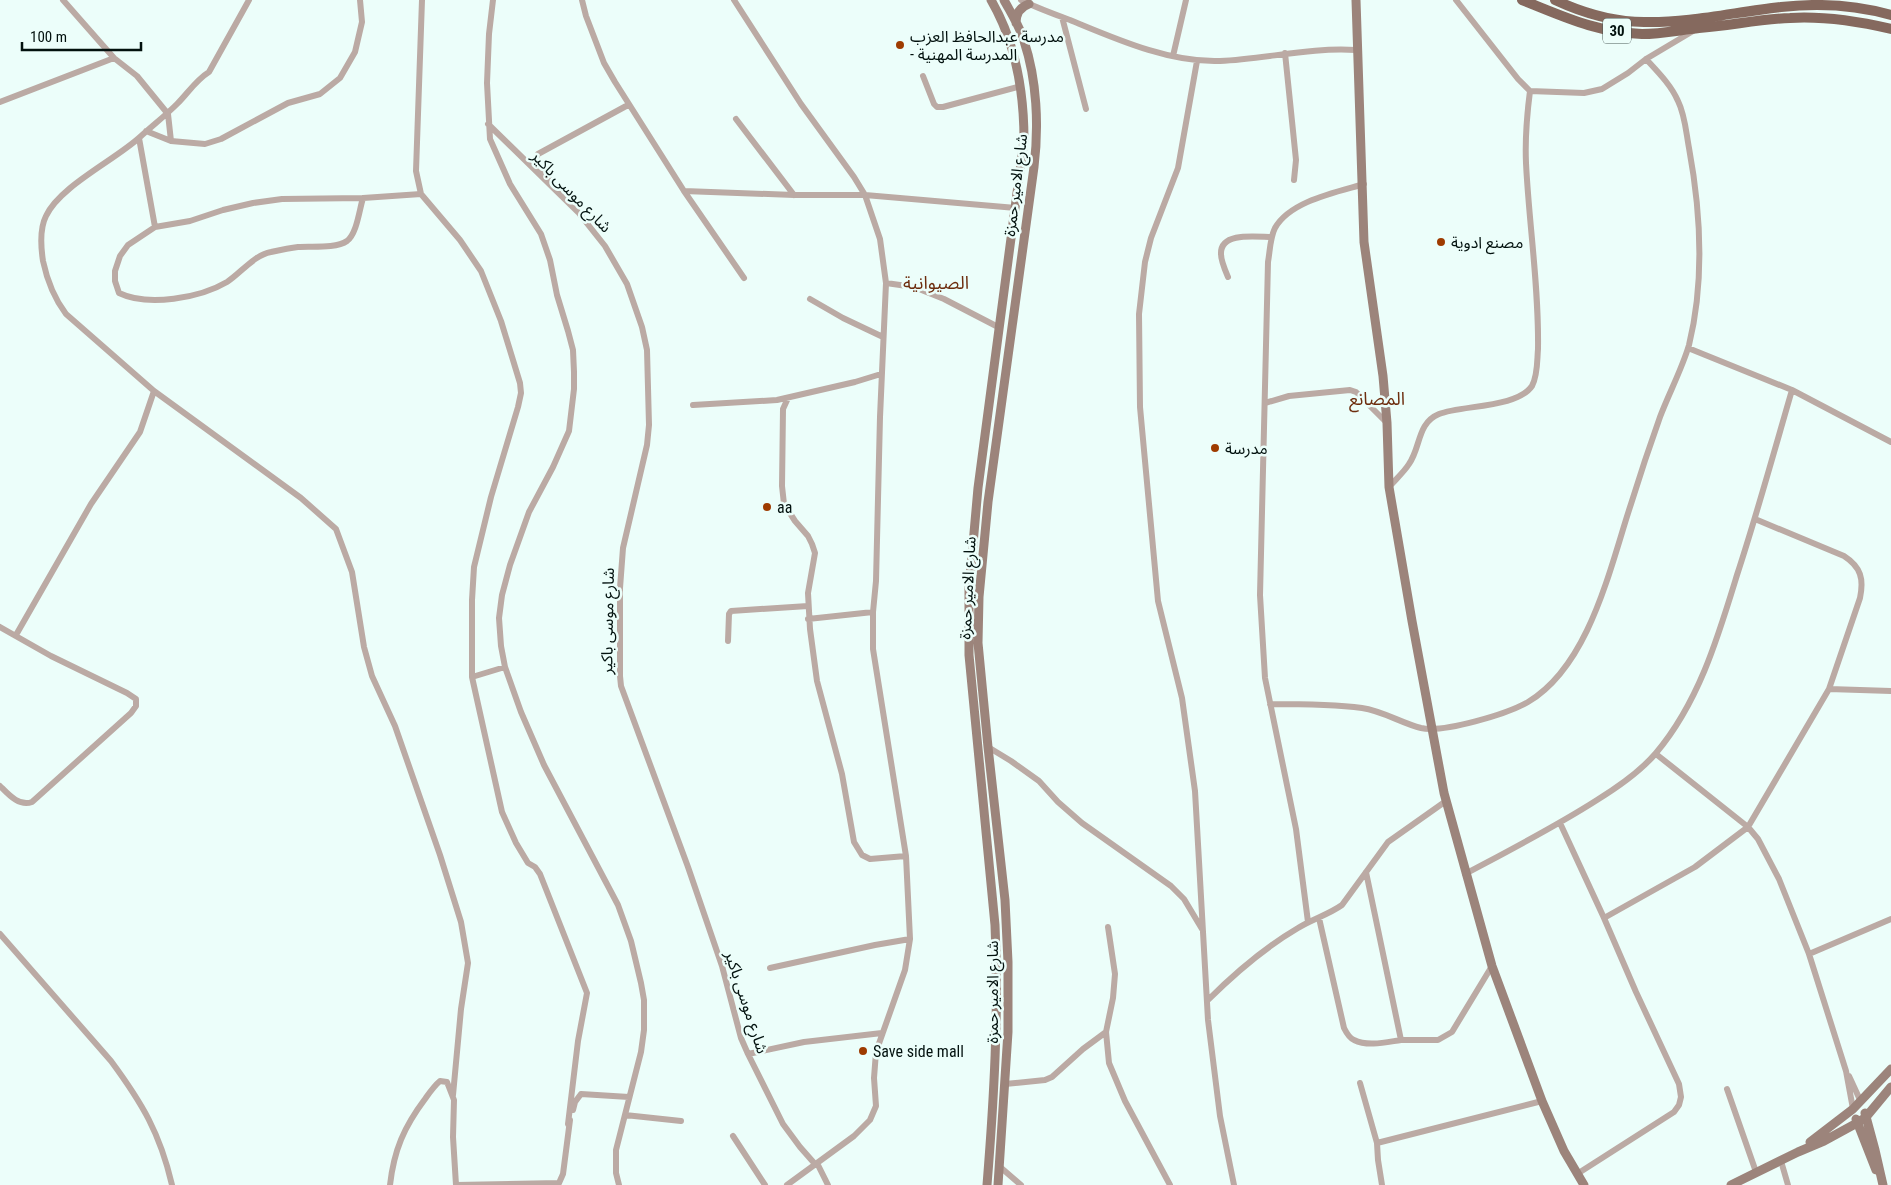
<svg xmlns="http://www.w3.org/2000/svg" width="1891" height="1185" viewBox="0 0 1891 1185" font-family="'Roboto Condensed','Noto Sans Arabic',sans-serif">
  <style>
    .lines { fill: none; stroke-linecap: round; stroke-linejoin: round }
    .street { stroke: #bbaaa4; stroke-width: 6 }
    .secondary { stroke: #9c847b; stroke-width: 9 }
    .primary { stroke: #85695e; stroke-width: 10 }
    .poi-dot { fill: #9e3b00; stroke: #ecfefa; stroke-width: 2 }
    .labels { text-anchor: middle; stroke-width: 5; stroke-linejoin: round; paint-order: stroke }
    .shield { fill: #ecfefa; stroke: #485855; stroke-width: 1 }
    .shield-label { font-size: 15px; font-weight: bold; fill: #02110e }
    .poi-label { font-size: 16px; fill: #02110e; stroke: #ecfefa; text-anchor: start }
    .street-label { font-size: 16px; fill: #02110e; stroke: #ecfefa }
    .neighbourhood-label { font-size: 18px; fill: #6d2d0e; stroke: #ecfefa }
  </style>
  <rect width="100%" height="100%" fill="#ecfefa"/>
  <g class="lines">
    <path class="street" d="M 63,0 L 114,58 L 137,76 L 168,114 L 171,141
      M 249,0 L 209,72 C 196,80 188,93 177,104 C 165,116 152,126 140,137 C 115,160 60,186 46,216 C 40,228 41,248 43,261 C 47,280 54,298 66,314 L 154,391 L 301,498 L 336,529 L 352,572 L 364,647 L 372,676 L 395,726 L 440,855 L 461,922 L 468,963 L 461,1009 L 453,1095
      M 422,0 L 416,171 L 421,194 L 460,240 L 481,271 L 501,321 L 520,383 L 521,393 L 518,407 L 491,497 L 474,567 L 472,600 L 472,677 L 502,812 L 516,843 L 528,863 L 535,867 L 540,874 L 587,993 L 578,1041 L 568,1124
      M 493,0 L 489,34 L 487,83 L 490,139 L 510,184 L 541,234 L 550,260 L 557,295 L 568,331 L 573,350 L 574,372 L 574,389 L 569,431 L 553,467 L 529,512 L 510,565 L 502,595 L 499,618 L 501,646 L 505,667 L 521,712 L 544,765 L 618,905 L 631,941 L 641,983 L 644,1000 L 644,1030 L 641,1052 L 616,1150 L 616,1173 L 619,1185
      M 582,0 L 586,16 L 604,63 L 615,82 L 684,191 L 744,278
      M 734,0 L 801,104 L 854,177 L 865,195 L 880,239 L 886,283 L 880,417 L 876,581 L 873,612 L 873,649 L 906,856 L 910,939 L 905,970 L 876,1052 L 874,1078 L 876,1106 L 870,1120 L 854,1136 L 787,1185
      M 1021,0 C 1037,8 1054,14 1070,20 C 1116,39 1170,63 1220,61 C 1266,59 1310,47 1356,50
      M 1062,17 L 1086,109
      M 1285,53 L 1296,160 L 1294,180
      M 1173,56 L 1186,0
      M 1197,61 L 1178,168 L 1151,238 L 1145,262 L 1139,314 L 1140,407 L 1158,601 L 1182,698 L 1195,791 L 1208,1020 L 1220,1116 L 1234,1185
      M 923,76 L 934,104 L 937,107 L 943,107 L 1021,86
      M 1530,91 L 1584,93 L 1602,89 L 1628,73 L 1646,59 L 1693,31
      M 0,102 L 114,58
      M 736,119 L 794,195
      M 488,124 L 578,212 L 605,246 L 627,284 L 642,327 L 647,350 L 649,425 L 647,445 L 623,548 L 620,588 L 620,676 L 621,686 L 688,867 L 722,966 L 741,1038 L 748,1054 L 783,1124 L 800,1147 L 815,1164 L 817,1163
      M 146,131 L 171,141 L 205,144 L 221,139 L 288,103 L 320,94 L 340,78 L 355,52 L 362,22 L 360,0
      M 139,138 L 155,227
      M 556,188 L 535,160 L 538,154 L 628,105
      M 684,191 L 794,195 L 865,195 L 1016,208
      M 363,198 C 359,211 357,233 347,241 C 336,249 311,246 298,247 C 289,248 280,250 271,252 C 254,255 241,273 227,282 C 200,298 148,307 119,293 L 115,281 L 115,271 L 120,256 L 128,245 L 155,227 L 190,221 L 223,210 L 253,203 L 282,199 L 363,198 L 421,194
      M 1228,277 C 1225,270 1221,261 1221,254 C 1220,231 1258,237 1272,237
      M 886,283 L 914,287 L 944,299 L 1000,328
      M 810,299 L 843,318 L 883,337
      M 1688,348 L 1792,390 L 1891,442
      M 788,398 L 783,409 L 782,486 L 784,504 L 795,521 L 808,536 L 812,544 L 815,553 L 808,593 L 810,629 L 817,681 L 842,774 L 854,842 L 862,855 L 870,859 L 906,856
      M 1265,403 L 1289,396 L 1350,390 L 1356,392 L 1387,423
      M 693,405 L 777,400 L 855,382 L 881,374
      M 1389,487 C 1396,479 1404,472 1409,464 C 1421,447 1417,423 1439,414 C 1462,405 1517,408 1532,386 C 1538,375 1537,360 1538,349 C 1539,286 1529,225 1526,163 C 1525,140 1527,114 1530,91 L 1518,79 L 1456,0
      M 808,619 L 873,612
      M 0,627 L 51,656 L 127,693 L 136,699 L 136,706 L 131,713 L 32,802 C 19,807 8,794 0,786
      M 16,635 L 91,504 L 140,432 L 154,391
      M 728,641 L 729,614 L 731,611 L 808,606
      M 472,677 L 505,667
      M 1829,689 L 1891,691
      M 1270,704 C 1300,704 1332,704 1362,708 C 1383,711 1401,723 1421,728 C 1444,733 1507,714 1528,702 C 1590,665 1610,567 1631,504 C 1640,475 1650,445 1660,417 C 1669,393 1682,369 1689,345 C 1705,280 1701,213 1689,148 C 1686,132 1685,115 1678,101 C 1671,85 1658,72 1646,59
      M 988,747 L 1011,761 L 1039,781 L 1058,802 L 1082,823 L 1171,886 L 1184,899 L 1202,929
      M 1656,754 L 1748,827 L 1758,839 L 1779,879 L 1809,954 L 1846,1071 L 1853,1109
      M 1560,823 L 1604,918 L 1636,992 L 1679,1084 L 1681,1097 L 1679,1105 L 1674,1112 L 1577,1174
      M 1366,872 L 1401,1040 L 1438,1040 L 1452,1032 L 1492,966
      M 1465,874 C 1510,850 1555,827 1597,800 C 1618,787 1640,772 1656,753 C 1699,702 1718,637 1737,575 C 1757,514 1774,452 1792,390
      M 1319,918 L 1344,1028 C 1346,1032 1349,1038 1354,1040 C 1368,1047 1387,1042 1401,1040
      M 1604,918 L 1695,867 L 1748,827 L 1829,689 L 1860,598 C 1864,579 1861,567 1844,556 L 1755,519
      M 1308,922 L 1296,829 L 1265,678 L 1260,595 L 1268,262 C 1270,251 1270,238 1275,228 C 1290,201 1337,192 1364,184
      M 1108,927 L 1115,974 L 1113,998 L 1106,1032 L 1109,1063 L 1125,1101 L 1170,1185
      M 0,934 L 111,1061 C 142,1103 160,1133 172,1185
      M 1809,954 L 1891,919
      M 770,968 L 875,945 L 910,939
      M 1208,1000 C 1235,973 1264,948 1298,928 C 1312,919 1328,915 1342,905 L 1388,842 L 1446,801
      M 748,1054 L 804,1042 L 882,1033
      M 1849,1076 L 1861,1102
      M 1360,1083 L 1377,1143
      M 1005,1084 L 1045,1080 L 1052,1077 L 1083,1049 L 1106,1032
      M 1727,1089 L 1756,1172
      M 573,1110 L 575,1102 L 581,1094 L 629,1097
      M 625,1115 L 681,1121
      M 733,1136 L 765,1185
      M 1781,1161 L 1788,1185
      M 817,1163 L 828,1185
      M 999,1166 L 1021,1185
      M 390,1185 C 394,1150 404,1127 425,1099 C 430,1092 434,1086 440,1081 L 447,1082 L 454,1100 L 453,1137 L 456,1185 L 559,1183 L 563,1174 L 570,1120
      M 1382,1185 L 1378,1160 L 1377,1143 L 1542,1101"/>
    <path class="secondary" d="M 1356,0 L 1364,242 L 1383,376 L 1387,423 L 1389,487 L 1412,621 L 1444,793 L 1492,966 L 1542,1101 L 1564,1151 L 1584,1185
      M 1016,23 C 1016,13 1020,7 1029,4
      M 1865,1113 L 1875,1150 L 1883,1185
      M 1856,1119 L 1876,1170
      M 1810,1142 L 1853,1109 L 1891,1069
      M 987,1185 C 994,1098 999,1012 995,925 L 969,655 L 969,589 L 978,488 L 1024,140 C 1024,91 1016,43 991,0
      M 998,1185 L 1008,1032 L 1008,962 L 1005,900 L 988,747 L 978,643 L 979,597 L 988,502 L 1034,167 C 1039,126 1037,80 1024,41 C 1020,27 1011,13 1004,0
      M 1731,1185 L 1798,1152 L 1824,1141 L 1857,1123 L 1866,1117 L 1891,1087"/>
    <path class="primary" d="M 1522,0 C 1565,17 1595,32 1642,34 C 1661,34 1680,30 1699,28 C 1729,26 1759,19 1790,18 C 1824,16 1857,21 1891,29
      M 1555,0 C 1583,13 1613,22 1644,22 C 1690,23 1735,12 1781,7 C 1817,3 1856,5 1891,15"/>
  </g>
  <g class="poi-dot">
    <circle cx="900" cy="45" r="5"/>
    <circle cx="1441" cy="242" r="5"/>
    <circle cx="1215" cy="448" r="5"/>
    <circle cx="767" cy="507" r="5"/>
    <circle cx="863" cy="1051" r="5"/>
  </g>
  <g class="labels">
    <rect class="shield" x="1603" y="18.5" width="28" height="25" rx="4"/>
    <g class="shield-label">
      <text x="1617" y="36">30</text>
    </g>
    <g class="poi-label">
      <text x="910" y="42">مدرسة عبدالحافظ العزب<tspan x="910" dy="18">- المدرسة المهنية</tspan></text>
      <text x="1451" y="248">مصنع ادوية</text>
      <text x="1225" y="454">مدرسة</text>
      <text x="777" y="513">aa</text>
      <text x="873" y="1057">Save side mall</text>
    </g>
    <g class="street-label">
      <text transform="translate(1015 185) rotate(-83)" y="6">شارع الامير حمزة</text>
      <text transform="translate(572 191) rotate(46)" y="6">شارع موسى باكير</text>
      <text transform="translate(967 588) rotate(-87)" y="6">شارع الامير حمزة</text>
      <text transform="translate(607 621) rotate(-89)" y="6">شارع موسى باكير</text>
      <text transform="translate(992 992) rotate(-90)" y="6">شارع الامير حمزة</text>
      <text transform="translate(747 1002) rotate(72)" y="6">شارع موسى باكير</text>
    </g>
    <g class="neighbourhood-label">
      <text x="936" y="289">الصيوانية</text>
      <text x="1377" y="405">المصانع</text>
    </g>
  </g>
  <path d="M22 42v8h119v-8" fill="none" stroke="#02110e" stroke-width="2.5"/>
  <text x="30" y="42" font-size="15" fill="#02110e" stroke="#ecfefa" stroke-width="4" paint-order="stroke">100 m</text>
</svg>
